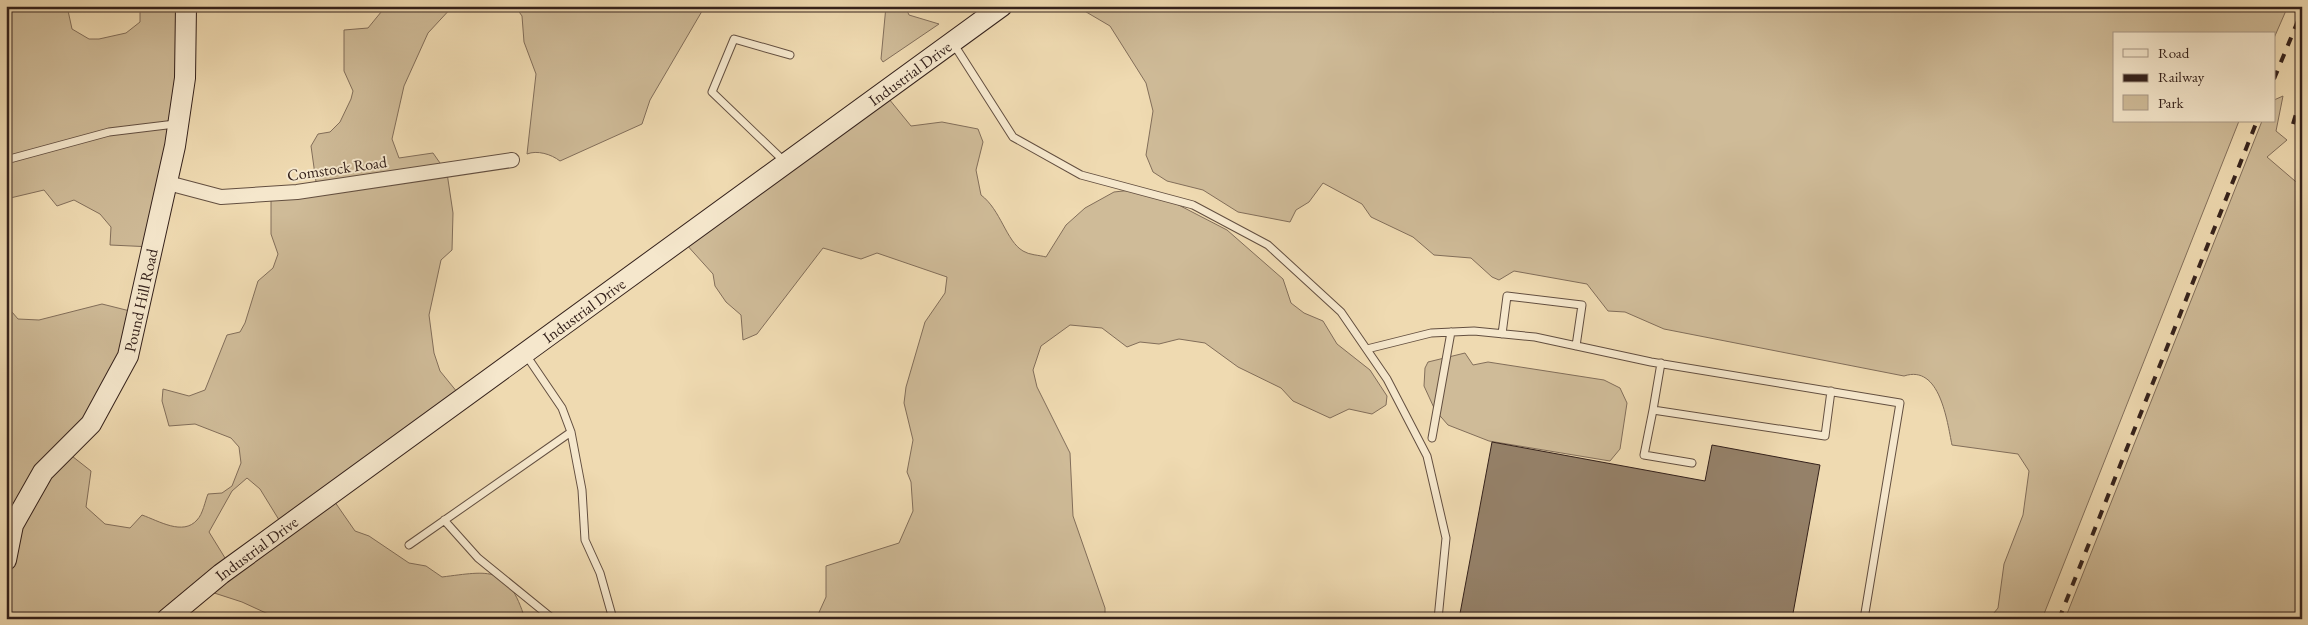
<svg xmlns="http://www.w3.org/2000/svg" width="2308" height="625" viewBox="0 0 2308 625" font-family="'EB Garamond',serif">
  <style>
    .green { fill: #cfbb98; stroke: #826e5a; fill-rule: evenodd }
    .building { fill: #958169; stroke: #34211b }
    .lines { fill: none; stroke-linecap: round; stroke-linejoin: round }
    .lane-casing { stroke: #634f40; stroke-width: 9 }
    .street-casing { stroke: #634f40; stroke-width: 16 }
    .secondary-casing { stroke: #34211b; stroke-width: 22 }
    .lane { stroke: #f5e7cc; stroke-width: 7 }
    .street { stroke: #f5e7cc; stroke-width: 14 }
    .secondary { stroke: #f5e7cc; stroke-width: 20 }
    .rail { stroke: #34211b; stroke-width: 4; stroke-dasharray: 9 9; stroke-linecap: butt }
    .labels { text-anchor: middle; stroke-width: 4; stroke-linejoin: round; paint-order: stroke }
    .street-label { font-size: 16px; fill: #34211b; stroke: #f5e7cc }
  </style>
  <rect width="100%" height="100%" fill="#efdab1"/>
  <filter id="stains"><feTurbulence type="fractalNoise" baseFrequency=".004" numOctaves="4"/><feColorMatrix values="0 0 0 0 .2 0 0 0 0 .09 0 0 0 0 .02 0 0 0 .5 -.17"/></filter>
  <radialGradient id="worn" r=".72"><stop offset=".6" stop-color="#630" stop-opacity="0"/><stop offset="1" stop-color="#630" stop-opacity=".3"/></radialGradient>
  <path class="green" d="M 6,6 L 67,6 L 72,29 L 89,39 L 99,39 L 126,33 L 140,22 L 140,6 L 188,6 L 153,247 L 110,245 L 111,227 L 100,214 L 74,200 L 57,206 L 44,190 L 6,199 Z
    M 386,6 L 453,6 L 428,33 L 404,86 L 392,139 L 399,158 L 433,153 L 447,173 L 453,213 L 452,250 L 441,260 L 429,315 L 434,353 L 440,371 L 462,398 L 330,495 L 355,531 L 369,536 L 409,563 L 426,566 L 442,577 C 490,571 508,565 525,619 L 279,619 L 242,602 L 205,590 L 170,619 L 6,619 L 6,305 L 18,319 L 39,320 L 102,304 L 134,312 L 123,351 L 86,417 L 63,449 L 91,471 L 86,507 L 105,524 L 130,528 L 142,515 C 159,521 183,536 197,520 C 203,514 205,501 208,494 L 222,493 L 232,486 L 241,463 L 239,447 L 231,438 L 195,424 L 169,426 L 162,401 L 163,389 L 189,396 L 205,390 L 227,335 L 240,332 L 245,323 L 258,281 L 273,268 L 278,254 L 271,234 L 271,195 L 317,189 L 311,146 L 318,134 L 330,132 L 340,122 L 351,99 L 353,91 L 344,71 L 344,30 L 368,28 ZM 247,478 L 260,489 L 284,528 L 230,566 L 209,532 L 232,491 Z
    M 515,6 L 705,6 L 650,100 L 642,124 L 560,161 C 551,154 537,150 527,154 L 536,74 L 524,42 L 522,16 Z
    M 886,6 L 905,6 L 909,15 L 939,24 L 883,62 L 881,59 Z
    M 1076,6 L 1463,6 L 1494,12 L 1499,6 L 2288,6 L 2274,38 L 2274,34 L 2114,34 L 2114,121 L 2239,121 L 2042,619 L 1989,619 L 1998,608 L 2004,564 L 2023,515 L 2029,471 L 2018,454 L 1952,445 C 1947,421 1940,364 1904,376 L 1664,329 L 1625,312 L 1608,311 L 1587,284 L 1514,271 L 1499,280 L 1492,277 L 1471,258 L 1434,255 L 1413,237 L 1371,217 L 1362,204 L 1323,183 L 1309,202 L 1296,210 L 1290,222 L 1238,212 L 1203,190 L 1167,181 L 1153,172 L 1146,155 L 1153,111 L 1146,83 L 1110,26 Z
    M 2283,96 L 2276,131 L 2287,140 L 2267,157 L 2302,187 L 2302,619 L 2065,619 L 2262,121 L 2274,121 L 2274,100 Z
    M 889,99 L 911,126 L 942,122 L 978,129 L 983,142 L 976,170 L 981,195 C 1001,210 1006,241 1023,251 C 1029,255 1039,255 1046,257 L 1066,225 L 1085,208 L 1114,192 L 1132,190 L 1167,199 L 1227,230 L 1283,279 L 1291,303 L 1304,313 L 1323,321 L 1337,344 L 1370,370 L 1387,396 L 1386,405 L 1372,414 L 1349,409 L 1330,418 L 1293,401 L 1281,388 L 1238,367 L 1205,343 L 1179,339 L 1159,344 L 1140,342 L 1127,347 L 1102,328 L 1070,325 L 1041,346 L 1033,370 L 1037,387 L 1070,453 L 1073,516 L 1105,608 L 1105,619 L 816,619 L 826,597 L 826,566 L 899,543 L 913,511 L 911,482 L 907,472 L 913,440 L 904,403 L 906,387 L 925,322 L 945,293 L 947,277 L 877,253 L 861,259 L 823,248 L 757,334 L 743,340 L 741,315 L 726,302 L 715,286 L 713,274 L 685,243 Z
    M 1465,353 L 1473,365 L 1488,362 L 1604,380 L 1620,388 L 1627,403 L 1620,449 L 1610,461 L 1489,441 L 1448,425 L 1435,410 L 1424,386 L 1425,368 L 1428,362 Z"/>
  <path class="building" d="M 1492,442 L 1705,481 L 1712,445 L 1820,465 L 1792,619 L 1459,619 Z"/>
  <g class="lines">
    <defs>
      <path id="lane" d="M 953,43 L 1013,137 L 1081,175 L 1193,205 L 1268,245 L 1341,312 L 1387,379 L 1427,456 L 1446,538 L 1438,619
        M 6,160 L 109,132 L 175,124
        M 785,162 L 712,92 L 734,39 L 790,55
        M 1502,334 L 1507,296 L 1582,305 L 1576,346
        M 1367,349 L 1431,333 L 1474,331 L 1535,337 L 1651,362 L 1900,403 L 1864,619
        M 526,355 L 562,408 L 571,432 L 582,490 L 585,540 L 600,573 L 613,619
        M 1661,363 L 1653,410 L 1825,436 L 1831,391
        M 1653,410 L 1644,455 L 1692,463
        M 1432,438 L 1451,332
        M 444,520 L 478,558 L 553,619
        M 409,545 L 571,432"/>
      <path id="street" d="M 168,183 L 221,197 L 297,192 L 512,160"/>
      <g id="secondary">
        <path id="s1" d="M 6,560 L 13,525 L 43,472 L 91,424 L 128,356 L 175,146 L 185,78 L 186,6"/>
        <path id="s2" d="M 167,619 L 221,574 L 1002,6"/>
      </g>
    </defs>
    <use href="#lane" class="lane-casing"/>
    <use href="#street" class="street-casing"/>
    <use href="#secondary" class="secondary-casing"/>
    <use href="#lane" class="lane"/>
    <use href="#street" class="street"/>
    <use href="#secondary" class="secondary"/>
    <path class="rail" d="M 2274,79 L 2302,11
      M 2293,124 L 2302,94
      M 2059,619 L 2257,121"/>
  </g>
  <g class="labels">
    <g class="street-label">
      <text dy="6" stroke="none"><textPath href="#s2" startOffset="922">Industrial Drive</textPath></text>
      <text transform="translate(337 168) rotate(-8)" y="6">Comstock Road</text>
      <text dy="6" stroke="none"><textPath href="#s1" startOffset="299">Pound Hill Road</textPath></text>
      <text dy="6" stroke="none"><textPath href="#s2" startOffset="519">Industrial Drive</textPath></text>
      <text dy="6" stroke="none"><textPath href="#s2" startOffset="114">Industrial Drive</textPath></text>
    </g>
  </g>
  <rect width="2308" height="625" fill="none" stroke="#efdab1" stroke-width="25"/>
  <rect x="8" y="8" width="2293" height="610" fill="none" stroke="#34211b" stroke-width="2.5"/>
  <rect x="12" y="12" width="2283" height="600" fill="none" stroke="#34211b"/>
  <rect x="2113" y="32" width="162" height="90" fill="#f5e7cc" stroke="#a89885"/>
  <rect x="2123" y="49" width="25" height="8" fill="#f5e7cc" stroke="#a89885"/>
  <text x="2158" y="58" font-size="15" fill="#34211b">Road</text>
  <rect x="2123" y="74" width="25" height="8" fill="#34211b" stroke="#a89885"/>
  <text x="2158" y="82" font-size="15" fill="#34211b">Railway</text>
  <rect x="2123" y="95" width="25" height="15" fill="#cfbb98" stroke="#a89885"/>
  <text x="2158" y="108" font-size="15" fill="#34211b">Park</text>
  <rect width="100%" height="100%" filter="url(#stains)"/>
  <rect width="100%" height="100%" fill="url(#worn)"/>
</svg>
